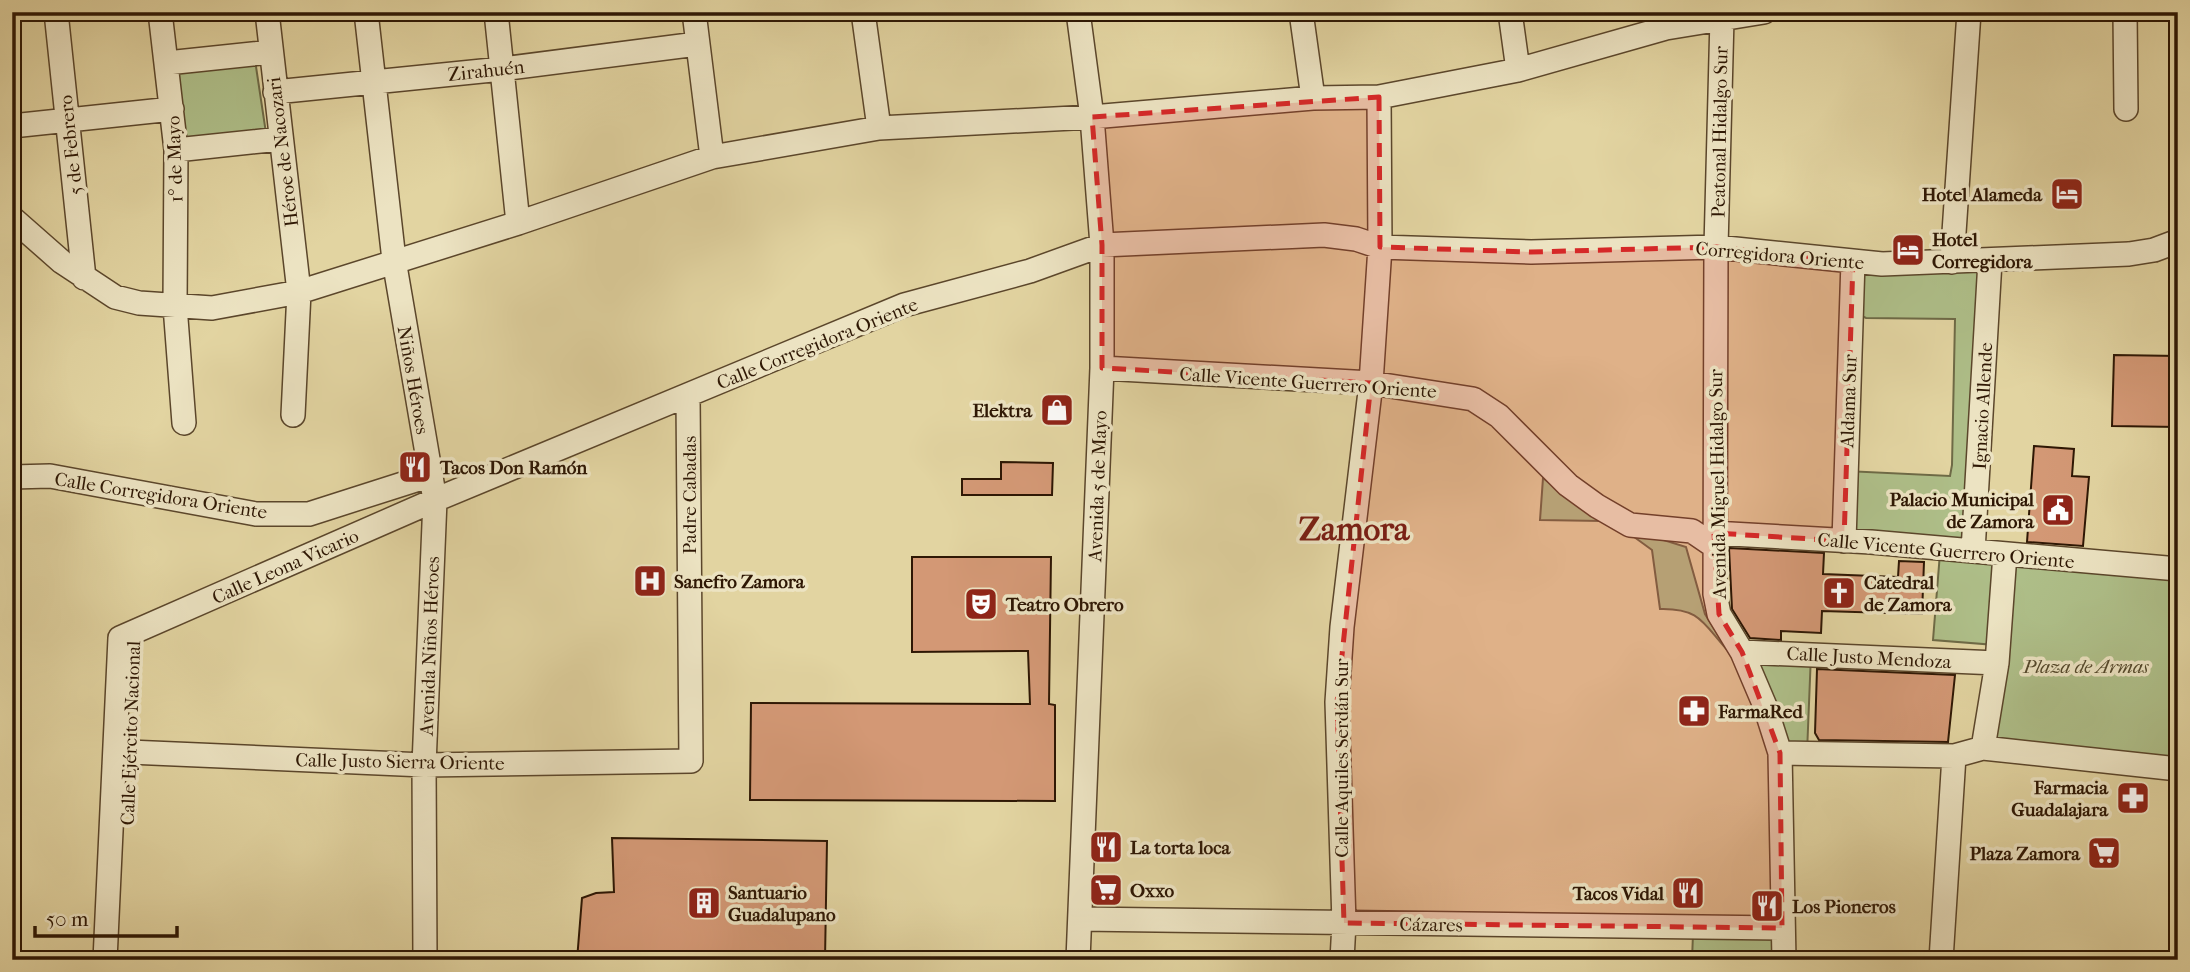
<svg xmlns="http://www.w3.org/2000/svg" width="2190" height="972" viewBox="0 0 2190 972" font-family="'IM FELL French Canon',serif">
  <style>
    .green { fill: #aebe88; stroke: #6e6a46; stroke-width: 2 }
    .building { fill: #d39875; stroke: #2e1704; stroke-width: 2 }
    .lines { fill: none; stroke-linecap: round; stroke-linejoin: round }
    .minor-casing { stroke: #5b462b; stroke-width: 26 }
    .minor { stroke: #ece3c2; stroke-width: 23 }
    .marked { fill: #d62828; fill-opacity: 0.2; stroke: #d62828; stroke-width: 5; stroke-dasharray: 14 9; stroke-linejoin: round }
    .labels { text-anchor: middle; stroke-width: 7; stroke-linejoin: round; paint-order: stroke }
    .street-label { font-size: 19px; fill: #2e1704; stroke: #ece3c2 }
    .poi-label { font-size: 19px; font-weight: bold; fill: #2e1704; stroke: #ece3c2; text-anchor: start }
    .park-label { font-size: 19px; font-style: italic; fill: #54492c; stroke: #ece3c2 }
    .town-label { font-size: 33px; font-weight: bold; fill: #7a1f14; stroke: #ece3c2 }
  </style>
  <rect width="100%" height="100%" fill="#e2d4a1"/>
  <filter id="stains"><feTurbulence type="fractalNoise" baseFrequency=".00286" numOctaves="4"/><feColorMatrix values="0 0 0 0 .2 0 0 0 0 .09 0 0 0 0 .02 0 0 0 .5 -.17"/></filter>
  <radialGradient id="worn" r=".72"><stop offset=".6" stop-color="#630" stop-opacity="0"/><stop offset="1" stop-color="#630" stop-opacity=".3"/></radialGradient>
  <path class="green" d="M 255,60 L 266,133 L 183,139 L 175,68 Z
    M 1853,261 L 1990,269 L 1974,546 L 1844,535 L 1846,471 L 1950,476 L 1952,465 L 1955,319 L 1866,318 L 1851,311 Z
    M 1543,478 L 1600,521 L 1540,520 Z
    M 1619,526 L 1686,547 L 1705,614 L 1729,652 C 1703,624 1701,608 1660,609 L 1652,550 Z
    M 1940,553 L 2005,554 L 2178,572 L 2178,769 L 1983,748 L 1995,645 L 1933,640 Z
    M 1742,652 L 1811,654 L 1807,753 L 1780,753 Z
    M 1693,934 L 1772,934 L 1774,960 L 1692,960 Z"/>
  <path class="building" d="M 2114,355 L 2178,356 L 2178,427 L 2112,426 Z
    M 2034,446 L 2074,449 L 2072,476 L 2089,477 L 2083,546 L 2027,542 Z
    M 1001,462 L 1053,463 L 1052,495 L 962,495 L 962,479 L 1001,479 Z
    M 1729,548 L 1824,553 L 1823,574 L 1898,577 L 1899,561 L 1924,562 L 1922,614 L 1822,611 L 1821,633 L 1781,631 L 1781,640 L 1750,638 L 1732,609 Z
    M 912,557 L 1051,557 L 1049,704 L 1055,705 L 1055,801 L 750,800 L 751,703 L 1030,704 L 1028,651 L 912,652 Z
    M 1817,669 L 1955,675 L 1948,742 L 1819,740 L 1815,733 Z
    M 612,838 L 827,841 L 825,960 L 577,960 L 582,898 L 596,893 L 614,892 Z"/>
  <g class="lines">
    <defs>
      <path id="minor" d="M 56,12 L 84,278
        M 160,12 L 176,150 L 175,306 L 184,423
        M 267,12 L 299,292 L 293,415
        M 366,12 L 394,260 L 435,500 L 424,765 L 425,960
        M 496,12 L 518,223
        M 694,12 L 712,157
        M 863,12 L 879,128
        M 1301,12 L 1313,98
        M 1510,12 L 1518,70
        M 2125,12 L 2126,109
        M 1722,18 L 1716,247 L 1715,594 L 1719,614 L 1742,652 L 1765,706 L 1780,753 L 1784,960
        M 167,63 L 271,52
        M 275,92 L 502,69 L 697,44
        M 12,126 L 172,109
        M 176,150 L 280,139
        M 12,218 L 62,262 L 115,297 L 139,303 L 212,308 L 299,292 L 518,223 L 712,157 L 879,128 L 1092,117 L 1313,98 L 1379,97 L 1518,70 L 1666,28 L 1764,12
        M 1952,262 L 1969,12
        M 1102,368 L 1371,383 L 1473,399 L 1499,416 L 1568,485 L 1597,506 L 1630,525 L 1692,531 L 1714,546
        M 12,477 L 50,476 L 256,514 L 309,514 L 431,475
        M 1713,533 L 1871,542 L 2178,569
        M 1844,541 L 1853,261
        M 1973,551 L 1990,261
        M 1742,652 L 1997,663
        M 1983,748 L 1997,663 L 2005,554
        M 1780,753 L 1954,756 L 1983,748 L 2178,769
        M 114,766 L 129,752 L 424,765 L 691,761 L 688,396
        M 1080,919 L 1782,928
        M 105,960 L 120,638 L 435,500 L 904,305 L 1030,271 L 1102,245 L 1324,235 L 1356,239 L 1380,247 L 1531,252 L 1716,247 L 1882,264 L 2129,254 L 2154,250 L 2178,241
        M 1078,960 L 1102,368 L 1102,245 L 1092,117 L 1078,12
        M 1342,960 L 1344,923 L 1337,702 L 1342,627 L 1371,383 L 1380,247 L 1379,97
        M 1941,960 L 1954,756"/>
    </defs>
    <use href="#minor" class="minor-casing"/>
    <use href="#minor" class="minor"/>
  </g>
  <path class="marked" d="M 1379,97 L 1380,247 L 1531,252 L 1716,247 L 1853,261 L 1844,541 L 1714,533 L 1719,614 L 1742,652 L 1780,753 L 1782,928 L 1344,923 L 1337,702 L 1371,383 L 1102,368 L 1102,245 L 1092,117 Z"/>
  <defs>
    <symbol id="hotel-square" viewBox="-11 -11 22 22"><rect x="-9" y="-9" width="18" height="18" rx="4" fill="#8f2418" stroke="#ece3c2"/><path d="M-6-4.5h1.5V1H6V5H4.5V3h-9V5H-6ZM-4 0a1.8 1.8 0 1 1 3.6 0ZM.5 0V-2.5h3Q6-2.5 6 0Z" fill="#fff"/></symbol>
    <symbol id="shop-square" viewBox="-11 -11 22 22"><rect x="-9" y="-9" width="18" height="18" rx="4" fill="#8f2418" stroke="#ece3c2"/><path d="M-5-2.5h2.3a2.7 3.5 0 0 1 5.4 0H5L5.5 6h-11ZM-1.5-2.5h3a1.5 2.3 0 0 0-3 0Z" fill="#fff"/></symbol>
    <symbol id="restaurant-square" viewBox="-11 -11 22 22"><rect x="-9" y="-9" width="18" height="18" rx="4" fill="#8f2418" stroke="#ece3c2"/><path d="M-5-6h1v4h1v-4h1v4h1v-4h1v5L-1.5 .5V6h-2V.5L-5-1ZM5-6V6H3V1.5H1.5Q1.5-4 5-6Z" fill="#fff"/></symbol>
    <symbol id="civic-square" viewBox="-11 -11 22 22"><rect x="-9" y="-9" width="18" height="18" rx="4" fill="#8f2418" stroke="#ece3c2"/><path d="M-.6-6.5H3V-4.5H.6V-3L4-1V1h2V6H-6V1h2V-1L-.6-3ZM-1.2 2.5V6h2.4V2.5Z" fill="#fff"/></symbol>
    <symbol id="hospital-square" viewBox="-11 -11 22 22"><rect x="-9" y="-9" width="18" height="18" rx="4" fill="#8f2418" stroke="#ece3c2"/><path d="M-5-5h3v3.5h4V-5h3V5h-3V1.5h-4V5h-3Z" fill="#fff"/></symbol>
    <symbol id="church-square" viewBox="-11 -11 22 22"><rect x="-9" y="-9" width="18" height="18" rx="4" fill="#8f2418" stroke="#ece3c2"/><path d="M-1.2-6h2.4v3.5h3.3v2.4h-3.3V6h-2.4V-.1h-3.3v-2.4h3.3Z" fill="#fff"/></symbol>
    <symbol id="theatre-square" viewBox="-11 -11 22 22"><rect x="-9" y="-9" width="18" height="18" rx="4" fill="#8f2418" stroke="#ece3c2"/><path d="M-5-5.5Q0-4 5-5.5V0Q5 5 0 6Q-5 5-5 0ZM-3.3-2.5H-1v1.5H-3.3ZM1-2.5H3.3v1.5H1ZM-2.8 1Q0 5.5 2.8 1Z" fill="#fff"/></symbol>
    <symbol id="pharmacy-square" viewBox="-11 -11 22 22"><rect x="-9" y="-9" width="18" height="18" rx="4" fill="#8f2418" stroke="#ece3c2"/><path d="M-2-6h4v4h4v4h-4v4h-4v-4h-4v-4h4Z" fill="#fff"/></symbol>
    <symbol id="supermarket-square" viewBox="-11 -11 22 22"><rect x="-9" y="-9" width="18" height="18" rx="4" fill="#8f2418" stroke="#ece3c2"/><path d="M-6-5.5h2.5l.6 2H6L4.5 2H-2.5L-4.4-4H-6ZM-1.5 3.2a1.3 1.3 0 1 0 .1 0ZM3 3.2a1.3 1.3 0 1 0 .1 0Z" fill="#fff"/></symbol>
    <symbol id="building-square" viewBox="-11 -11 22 22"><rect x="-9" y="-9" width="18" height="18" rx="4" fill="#8f2418" stroke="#ece3c2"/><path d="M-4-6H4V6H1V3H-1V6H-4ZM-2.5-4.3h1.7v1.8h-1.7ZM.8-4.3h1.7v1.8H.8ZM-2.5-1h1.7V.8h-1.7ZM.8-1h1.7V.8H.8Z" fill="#fff"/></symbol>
  </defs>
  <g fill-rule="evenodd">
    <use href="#hotel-square" x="2048" y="175" width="38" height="38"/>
    <use href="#hotel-square" x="1889" y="231" width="38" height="38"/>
    <use href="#shop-square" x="1038" y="391" width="38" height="38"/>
    <use href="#restaurant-square" x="396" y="448" width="38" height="38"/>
    <use href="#civic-square" x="2039" y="491" width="38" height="38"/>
    <use href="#hospital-square" x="631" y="562" width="38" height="38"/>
    <use href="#church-square" x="1820" y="574" width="38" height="38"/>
    <use href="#theatre-square" x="962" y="585" width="38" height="38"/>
    <use href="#pharmacy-square" x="1675" y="692" width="38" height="38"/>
    <use href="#pharmacy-square" x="2114" y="779" width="38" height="38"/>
    <use href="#restaurant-square" x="1087" y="828" width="38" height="38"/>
    <use href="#supermarket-square" x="2085" y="834" width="38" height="38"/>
    <use href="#supermarket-square" x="1087" y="871" width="38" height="38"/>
    <use href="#restaurant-square" x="1669" y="874" width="38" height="38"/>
    <use href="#building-square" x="685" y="884" width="38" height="38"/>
    <use href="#restaurant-square" x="1748" y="887" width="38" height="38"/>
  </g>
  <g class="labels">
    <g class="street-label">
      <text transform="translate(486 70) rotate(-6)" y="7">Zirahuén</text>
      <text transform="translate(1719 132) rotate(-89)" y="7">Peatonal Hidalgo Sur</text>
      <text transform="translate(70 145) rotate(-96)" y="7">5 de Febrero</text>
      <text transform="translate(282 152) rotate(-97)" y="7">Héroe de Nacozari</text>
      <text transform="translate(174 159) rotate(-92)" y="7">1° de Mayo</text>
      <text transform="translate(1780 255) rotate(5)" y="7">Corregidora Oriente</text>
      <text transform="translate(817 343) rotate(-22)" y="7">Calle Corregidora Oriente</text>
      <text transform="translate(414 380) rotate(80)" y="7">Niños Héroes</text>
      <text transform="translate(1308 382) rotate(4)" y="7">Calle Vicente Guerrero Oriente</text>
      <text transform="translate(1848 401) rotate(-88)" y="7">Aldama Sur</text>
      <text transform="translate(1982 406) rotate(-87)" y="7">Ignacio Allende</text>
      <text transform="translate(1717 484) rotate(-91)" y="7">Avenida Miguel Hidalgo Sur</text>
      <text transform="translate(1097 486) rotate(-88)" y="7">Avenida 5 de Mayo</text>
      <text transform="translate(161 495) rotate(9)" y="7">Calle Corregidora Oriente</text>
      <text transform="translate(689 495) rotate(-90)" y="7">Padre Cabadas</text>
      <text transform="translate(1946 550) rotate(5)" y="7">Calle Vicente Guerrero Oriente</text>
      <text transform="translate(285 566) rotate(-24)" y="7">Calle Leona Vicario</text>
      <text transform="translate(429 646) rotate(-88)" y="7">Avenida Niños Héroes</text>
      <text transform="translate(1869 657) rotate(3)" y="7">Calle Justo Mendoza</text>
      <text transform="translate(130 733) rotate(-88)" y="7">Calle Ejército Nacional</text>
      <text transform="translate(1341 758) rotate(-90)" y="7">Calle Aquiles Serdán Sur</text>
      <text transform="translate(400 761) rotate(1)" y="7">Calle Justo Sierra Oriente</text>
      <text transform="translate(1431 924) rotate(1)" y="7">Cázares</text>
    </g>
    <g class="poi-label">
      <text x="2042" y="201" text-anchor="end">Hotel Alameda</text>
      <text x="1932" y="246">Hotel<tspan x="1932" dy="22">Corregidora</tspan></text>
      <text x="1032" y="417" text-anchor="end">Elektra</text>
      <text x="440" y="474">Tacos Don Ramón</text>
      <text x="2034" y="506" text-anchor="end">Palacio Municipal<tspan x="2034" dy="22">de Zamora</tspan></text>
      <text x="674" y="588">Sanefro Zamora</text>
      <text x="1864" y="589">Catedral<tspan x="1864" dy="22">de Zamora</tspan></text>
      <text x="1006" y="611">Teatro Obrero</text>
      <text x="1718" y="718">FarmaRed</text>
      <text x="2108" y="794" text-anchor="end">Farmacia<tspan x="2108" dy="22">Guadalajara</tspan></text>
      <text x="1130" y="854">La torta loca</text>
      <text x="2080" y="860" text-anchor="end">Plaza Zamora</text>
      <text x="1130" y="897">Oxxo</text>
      <text x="728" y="899">Santuario<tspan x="728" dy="22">Guadalupano</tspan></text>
      <text x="1664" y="900" text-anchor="end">Tacos Vidal</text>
      <text x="1792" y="913">Los Pioneros</text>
    </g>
    <g class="park-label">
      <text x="2086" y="673">Plaza de Armas</text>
    </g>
    <g class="town-label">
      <text x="1354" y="540">Zamora</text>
    </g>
  </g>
  <rect width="2190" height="972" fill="none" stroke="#e2d4a1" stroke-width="42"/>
  <rect x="14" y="14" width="2162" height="944" fill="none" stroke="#2e1704" stroke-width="3.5"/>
  <rect x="21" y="21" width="2148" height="930" fill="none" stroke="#2e1704" stroke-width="2"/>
  <path d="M35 926v10h142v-10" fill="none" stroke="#2e1704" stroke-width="3.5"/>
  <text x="46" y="926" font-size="21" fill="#2e1704" stroke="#ece3c2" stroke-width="5" paint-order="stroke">50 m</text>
  <rect width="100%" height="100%" filter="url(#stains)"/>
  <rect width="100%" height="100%" fill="url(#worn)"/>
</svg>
